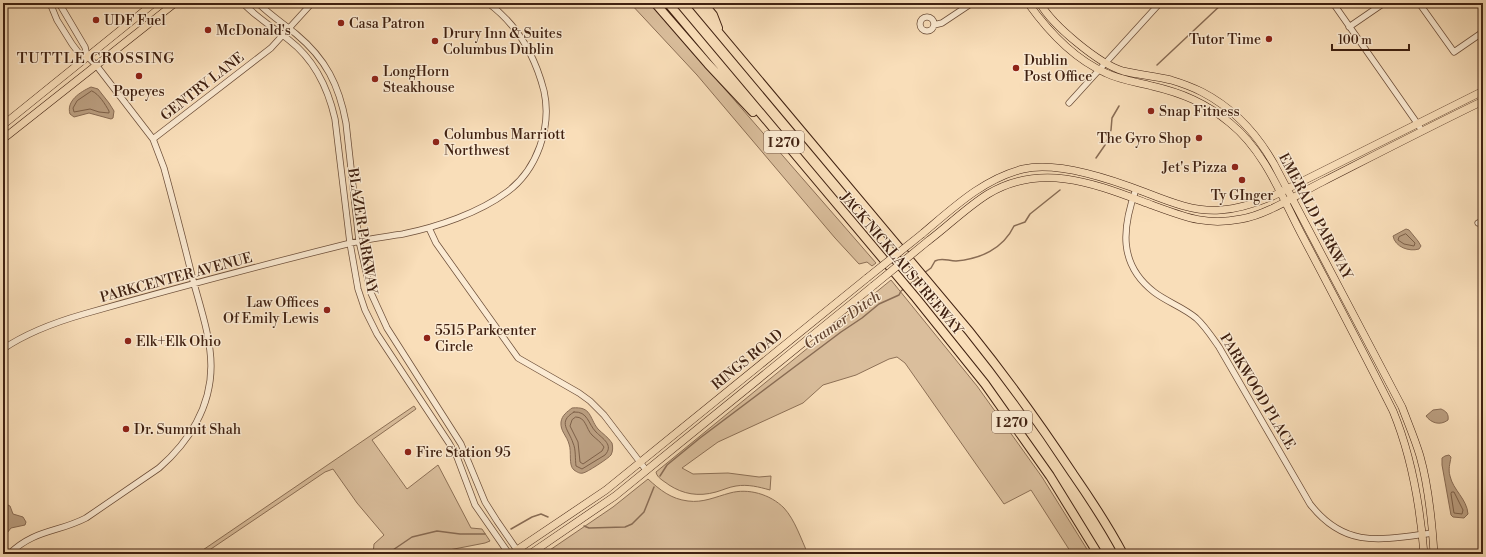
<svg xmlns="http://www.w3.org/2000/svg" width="1486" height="557" viewBox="0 0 1486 557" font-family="'Libre Bodoni',serif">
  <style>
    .green { fill: #dabe9c; stroke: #8d7056 }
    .water { fill: #ba9e80; stroke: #896c54 }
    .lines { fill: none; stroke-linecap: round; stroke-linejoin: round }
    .shore { stroke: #7d6048; stroke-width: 1 }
    .stream { stroke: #896c54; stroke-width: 1.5 }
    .minor-casing { stroke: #6e503b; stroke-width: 7 }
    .major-casing { stroke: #402111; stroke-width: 8 }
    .highway-casing { stroke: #402111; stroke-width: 10 }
    .minor { stroke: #fbead2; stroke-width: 5.5 }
    .major { stroke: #f9deb9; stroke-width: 7 }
    .highway { stroke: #f9deb9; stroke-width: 8 }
    .major-bridge-casing { stroke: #402111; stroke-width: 8; stroke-linecap: butt }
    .major-bridge { stroke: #f9deb9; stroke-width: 7 }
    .poi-dot { fill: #8f2418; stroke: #fbead2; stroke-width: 1.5 }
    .labels { text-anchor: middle; stroke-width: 3; stroke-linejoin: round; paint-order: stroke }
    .shield { fill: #fbead2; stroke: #785d4b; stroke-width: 1 }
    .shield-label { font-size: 13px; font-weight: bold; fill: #402111 }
    .poi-label { font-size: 14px; fill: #402111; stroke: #fbead2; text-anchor: start }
    .street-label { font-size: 14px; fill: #402111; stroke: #fbead2 }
    .neighbourhood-label { font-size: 15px; letter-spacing: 1px; fill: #402111; stroke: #fbead2 }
    .water-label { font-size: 15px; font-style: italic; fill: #654632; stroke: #fbead2 }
  </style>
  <rect width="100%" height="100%" fill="#f9deb9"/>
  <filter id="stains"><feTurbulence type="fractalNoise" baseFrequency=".005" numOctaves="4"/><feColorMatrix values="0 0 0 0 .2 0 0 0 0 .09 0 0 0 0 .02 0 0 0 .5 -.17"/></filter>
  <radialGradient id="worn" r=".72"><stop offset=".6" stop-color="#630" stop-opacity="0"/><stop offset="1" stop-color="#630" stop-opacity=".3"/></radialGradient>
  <path class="green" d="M 630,3 L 650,3 L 876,263 L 872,266 L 867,262 L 859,264 L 835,238 L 697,75 Z
    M 891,280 L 977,386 L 1042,477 L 1090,554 L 1072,554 L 1031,490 L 1004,504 L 905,363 L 897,357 L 889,359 L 856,375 L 823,385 L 803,403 L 718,442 L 682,468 L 693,474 L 728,473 L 759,477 L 771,476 L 770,490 C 759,487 748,484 736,486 C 729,487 723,490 716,492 C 698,497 683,494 669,485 C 664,481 657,478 656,472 Z
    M 414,406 L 416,409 L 372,440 L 407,489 L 438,465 L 471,528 L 482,529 L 490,541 L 485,543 L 449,550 L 450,554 L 373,554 L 374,544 L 384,535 L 357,503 L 333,469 L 325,472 L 208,551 L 206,554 L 197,554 Z
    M 648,479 C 660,490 671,499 688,501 C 703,503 715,497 730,493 C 748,488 770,494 784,508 C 795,520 801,539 808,554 L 544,554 L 613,507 Z"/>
  <path class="water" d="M 91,87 L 98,89 L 109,103 L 114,111 L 113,118 L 111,119 L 89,113 L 74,117 L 70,114 C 66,101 80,92 91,87 Z
    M 1406,229 L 1409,230 L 1418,241 L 1421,246 L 1419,249 C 1409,252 1395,247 1393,236 Z
    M 572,408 C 592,406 589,418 598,429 C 603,434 608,437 612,443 C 613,447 613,451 611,455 C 609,458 586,473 583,473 C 580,474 577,472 574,470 C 568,465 572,452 569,444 C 567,436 560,431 561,422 C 562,415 567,412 572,408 Z
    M 1441,409 C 1446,411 1449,414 1448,420 C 1440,426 1431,423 1426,416 L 1433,410 Z
    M 1449,455 L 1451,457 C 1450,464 1448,469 1450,476 C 1453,490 1467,499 1468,514 L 1464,518 L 1453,517 L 1451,515 L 1442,465 L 1442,458 L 1445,456 Z
    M 6,504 L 10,506 L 13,514 L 23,517 L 26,522 L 25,525 L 11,528 L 3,538 L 3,508 Z"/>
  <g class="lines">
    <path class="shore" d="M 92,91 C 99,94 105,104 109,111 L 109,113 L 99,112 L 90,109 L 74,112 L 73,108 L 77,101 Z
      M 1406,234 L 1415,243 L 1414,246 L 1404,244 L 1398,240 L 1399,237 Z
      M 574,412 C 588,411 588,424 596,432 C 603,439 614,445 605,455 L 582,469 L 576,466 C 575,459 576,449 573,443 C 569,430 557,422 574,412 Z
      M 576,417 C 586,417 586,429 592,435 C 596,439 601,442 604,447 L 602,451 L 583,464 L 580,462 L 578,442 L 570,426 L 572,420 Z
      M 1452,492 L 1454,492 L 1463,510 L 1462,514 L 1454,513 L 1451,494 Z"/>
    <path class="stream" d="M 1157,65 L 1223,3
      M 1096,158 L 1105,145 L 1111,130 L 1112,118 L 1119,106
      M 924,273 L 931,268 L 935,261 C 942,257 948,261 956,261 C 980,259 1003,249 1014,226 L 1025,222 L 1030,214 L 1060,190
      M 909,285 L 919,277
      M 660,476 L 667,465 L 700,438 L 841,332 L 862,318 L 879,304 L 899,295 L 901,291 L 905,288
      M 584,526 L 589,528 L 625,527 L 632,524 L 644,512 L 654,487
      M 511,529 L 532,517 L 541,514 L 548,517
      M 387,554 L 412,537 L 437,531 L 460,534 L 485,534"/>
    <defs>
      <path id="minor" d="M 59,3 L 85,47 L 87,56
        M 243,3 C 257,18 274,28 289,40 C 315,60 328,88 335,119 L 350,243 L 358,289 L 365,310 L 377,334 L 449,443 L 457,457 L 475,505 L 509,554
        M 258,3 C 270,15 284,24 296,34 C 326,59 339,85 346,123 L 359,241 L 371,293 L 387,328 L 461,444 L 485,502 L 497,521 L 517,550 L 518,554
        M 1333,3 L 1417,123 L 1422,131
        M 1419,3 L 1454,52 L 1483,32
        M920 24a7 7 0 1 1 14 0a7 7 0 1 1-14 0Z
        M 934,25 L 942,23 L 972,3
        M 1349,27 L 1384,3
        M 1069,103 L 1160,3
        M 153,139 L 271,48 L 312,3
        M 1136,189 C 1122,228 1118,264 1154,292 C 1167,302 1183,307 1196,318 C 1205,326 1212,337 1219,347 L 1310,504 C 1345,549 1381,540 1432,533
        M 1478,223 L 1483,221
        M 429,228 L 436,243 L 518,358 L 579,393 L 590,401 L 604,415 L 646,470
        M 3,349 C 28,332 56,322 84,314 C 172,289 259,266 347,244 C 366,239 384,237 403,234 C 437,227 479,213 507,192 C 537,170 552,127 544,91 C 535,56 518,25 488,3
        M 9,554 C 35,529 57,533 86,518 L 159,468 C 189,442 211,407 211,366 C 211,338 200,306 193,280 C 184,243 174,205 164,168 L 153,139 L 96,65 L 87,56 L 78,52 L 72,44 L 57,20 L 50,3"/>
      <path id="major" d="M 1028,3 C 1048,31 1074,59 1106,73 C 1120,80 1137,82 1152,86 C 1182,93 1206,103 1230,123 C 1266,152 1283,200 1304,239 C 1334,296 1364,353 1393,411 C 1412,457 1420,505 1424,554
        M 1040,3 C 1052,25 1099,64 1123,71 C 1139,75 1155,76 1171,80 C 1181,83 1192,87 1202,92 C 1233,108 1257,134 1274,164 L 1402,407 C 1408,423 1415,439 1420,456 C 1429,488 1432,521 1434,554
        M 3,125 L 154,3
        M 3,139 L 175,3
        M 922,234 C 953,208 983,179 1023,169 C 1059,161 1113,180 1147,193 C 1170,202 1195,212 1220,210 C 1239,209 1256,203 1273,196 L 1483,91
        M 928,241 C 948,226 967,207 988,194 C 1043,161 1098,185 1152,205 C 1185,217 1206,226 1241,219 C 1267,215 1298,194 1322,182 C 1375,155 1429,127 1483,101
        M 511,554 L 606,490 L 867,278
        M 530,554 L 615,496 L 873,286"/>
      <path id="highway" d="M 655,3 L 708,64 L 753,112
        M 668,3 L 916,298 L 985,384 L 1050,476 L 1098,554
        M 694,3 L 969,331 C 1006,377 1040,424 1073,474 C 1091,500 1108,526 1123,554
        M 703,3 L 713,15 L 718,28"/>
    </defs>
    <use href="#minor" class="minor-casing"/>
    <use href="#major" class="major-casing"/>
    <use href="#highway" class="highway-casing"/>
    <use href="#minor" class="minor"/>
    <use href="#major" class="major"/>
    <use href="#highway" class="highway"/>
    <defs>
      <path id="major-bridge" d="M 867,278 L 922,234
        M 873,286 L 928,241"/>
    </defs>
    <use href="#major-bridge" class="major-bridge-casing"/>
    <use href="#major-bridge" class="major-bridge"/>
  </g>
  <g class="poi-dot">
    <circle cx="96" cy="20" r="4"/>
    <circle cx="341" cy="23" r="4"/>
    <circle cx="208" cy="30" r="4"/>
    <circle cx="1269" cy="39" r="4"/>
    <circle cx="435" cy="41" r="4"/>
    <circle cx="1016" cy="68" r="4"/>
    <circle cx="139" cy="76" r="4"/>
    <circle cx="375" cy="79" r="4"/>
    <circle cx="1151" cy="111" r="4"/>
    <circle cx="1199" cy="138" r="4"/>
    <circle cx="436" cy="142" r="4"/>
    <circle cx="1235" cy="167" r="4"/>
    <circle cx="1242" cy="180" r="4"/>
    <circle cx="327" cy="310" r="4"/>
    <circle cx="427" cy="338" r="4"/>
    <circle cx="128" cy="341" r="4"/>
    <circle cx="126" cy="429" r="4"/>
    <circle cx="408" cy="452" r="4"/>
  </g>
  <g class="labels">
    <g class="shield">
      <rect x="764" y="131" width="40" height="22" rx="3"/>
      <rect x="992" y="411" width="40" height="22" rx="3"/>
    </g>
    <g class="shield-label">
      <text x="784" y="147">I 270</text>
      <text x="1012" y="427">I 270</text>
    </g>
    <g class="poi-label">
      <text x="104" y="25">UDF Fuel</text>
      <text x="349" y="28">Casa Patron</text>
      <text x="216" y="35">McDonald's</text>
      <text x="443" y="38">Drury Inn &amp; Suites<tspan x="443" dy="16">Columbus Dublin</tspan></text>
      <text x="1261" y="44" text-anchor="end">Tutor Time</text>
      <text x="1024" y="65">Dublin<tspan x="1024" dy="16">Post Office</tspan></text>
      <text x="383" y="76">LongHorn<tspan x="383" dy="16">Steakhouse</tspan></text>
      <text x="139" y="96" text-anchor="middle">Popeyes</text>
      <text x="1159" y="116">Snap Fitness</text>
      <text x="444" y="139">Columbus Marriott<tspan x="444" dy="16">Northwest</tspan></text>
      <text x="1191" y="143" text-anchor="end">The Gyro Shop</text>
      <text x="1227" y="172" text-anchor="end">Jet's Pizza</text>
      <text x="1242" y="200" text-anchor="middle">Ty GInger</text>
      <text x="319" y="307" text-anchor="end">Law Offices<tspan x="319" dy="16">Of Emily Lewis</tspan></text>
      <text x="435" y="335">5515 Parkcenter<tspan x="435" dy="16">Circle</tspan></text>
      <text x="136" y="346">Elk+Elk Ohio</text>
      <text x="134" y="434">Dr. Summit Shah</text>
      <text x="416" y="457">Fire Station 95</text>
    </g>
    <g class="street-label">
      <text transform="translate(202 86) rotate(-38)" y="5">GENTRY LANE</text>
      <text transform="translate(1316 216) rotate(62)" y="5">EMERALD PARKWAY</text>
      <text transform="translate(363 231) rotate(81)" y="5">BLAZER PARKWAY</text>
      <text transform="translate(902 263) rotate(50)" y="5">JACK NICKLAUS FREEWAY</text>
      <text transform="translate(176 277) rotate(-15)" y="5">PARKCENTER AVENUE</text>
      <text transform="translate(747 359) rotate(-39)" y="5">RINGS ROAD</text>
      <text transform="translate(1258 391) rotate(59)" y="5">PARKWOOD PLACE</text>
    </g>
    <g class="neighbourhood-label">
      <text x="96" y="63">TUTTLE CROSSING</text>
    </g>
    <g class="water-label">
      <text transform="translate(842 320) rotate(-35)" y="5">Cramer Ditch</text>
    </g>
  </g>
  <rect width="1486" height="557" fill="none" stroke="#f9deb9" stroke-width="16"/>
  <rect x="4" y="4" width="1478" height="549" fill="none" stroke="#402111" stroke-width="2"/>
  <rect x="8" y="8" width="1470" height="541" fill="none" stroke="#402111"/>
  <path d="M1332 44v6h77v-6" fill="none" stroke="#402111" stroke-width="2"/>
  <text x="1338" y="44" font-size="12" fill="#402111" stroke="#fbead2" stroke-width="3" paint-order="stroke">100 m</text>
  <rect width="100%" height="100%" filter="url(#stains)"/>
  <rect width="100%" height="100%" fill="url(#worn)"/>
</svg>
